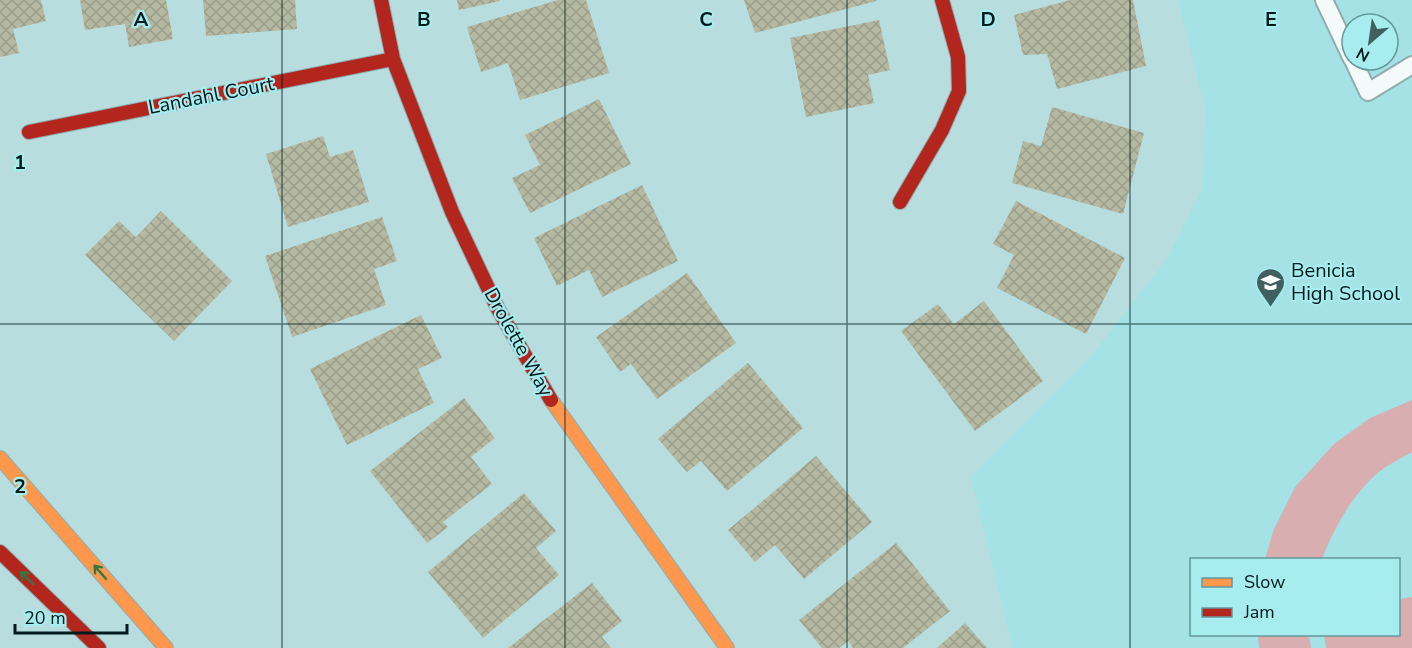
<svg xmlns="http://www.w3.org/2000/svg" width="1412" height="648" viewBox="0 0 1412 648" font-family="'Nunito Sans',sans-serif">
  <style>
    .built { fill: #a5e2e5; fill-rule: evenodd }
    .pitch { fill: #d8aeb0 }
    .building { fill: url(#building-cross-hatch) }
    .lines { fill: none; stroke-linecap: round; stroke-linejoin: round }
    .lane-casing { stroke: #8fadae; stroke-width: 20 }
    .slow-casing { stroke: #8fadae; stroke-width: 16 }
    .jam-casing { stroke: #8fadae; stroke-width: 16 }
    .lane { stroke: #f4fafa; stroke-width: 16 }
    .slow { stroke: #ff974d; stroke-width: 14 }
    .jam { stroke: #b3261e; stroke-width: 14 }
    .oneway { stroke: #327842 }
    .grid { fill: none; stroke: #001b1c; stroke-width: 1.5; stroke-opacity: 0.55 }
    .labels { text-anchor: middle; stroke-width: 4.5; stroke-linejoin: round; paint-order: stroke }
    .street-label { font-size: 20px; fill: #001b1c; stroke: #a7ecef }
    .poi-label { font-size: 20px; fill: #001b1c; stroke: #a7ecef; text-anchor: start }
    .grid-label { font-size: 20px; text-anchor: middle; font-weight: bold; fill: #001b1c; stroke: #a7ecef; stroke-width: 4.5; stroke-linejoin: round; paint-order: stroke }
  </style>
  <defs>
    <pattern id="building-cross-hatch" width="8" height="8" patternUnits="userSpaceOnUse" patternTransform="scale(1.5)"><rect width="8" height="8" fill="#b5b9a2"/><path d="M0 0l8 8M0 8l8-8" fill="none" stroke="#9a9e8b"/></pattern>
  </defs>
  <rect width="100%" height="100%" fill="#b7dddf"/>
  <path class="built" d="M 1178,0 L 1412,0 L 1412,648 L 1012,648 L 971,476 L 1092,355 L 1166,260 L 1201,192 L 1206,112 ZM 1352,24 L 1388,24 L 1388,60 L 1352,60 ZM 1192,560 L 1398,560 L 1398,634 L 1192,634 Z"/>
  <path class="pitch" d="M 1412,400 L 1412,452 C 1402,458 1389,464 1380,471 C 1353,493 1334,528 1322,559 L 1265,559 L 1274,529 L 1295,487 L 1334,444 L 1370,418 Z
    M 1412,597 L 1412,648 L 1326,648 L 1324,635 L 1398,634 L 1399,599 Z
    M 1258,635 L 1309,635 L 1311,648 L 1259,648 Z"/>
  <path class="building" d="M 0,0 L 41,0 L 46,21 L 13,29 L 19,53 L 0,57 Z
    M 80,0 L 166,0 L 173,39 L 129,47 L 125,24 L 85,30 Z
    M 203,0 L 295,0 L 297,29 L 206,36 Z
    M 457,0 L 500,0 L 500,1 L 459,10 Z
    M 558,0 L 586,0 L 609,73 L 520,100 L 508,63 L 481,72 L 467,27 Z
    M 744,0 L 876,0 L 876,1 L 755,33 Z
    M 1070,0 L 1133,0 L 1146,66 L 1057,89 L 1047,54 L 1023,55 L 1014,15 Z
    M 879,20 L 890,70 L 868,75 L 874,103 L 806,117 L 790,38 Z
    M 599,99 L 631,164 L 530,213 L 512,178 L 540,165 L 525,135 Z
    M 1052,107 L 1144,133 L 1123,214 L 1012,183 L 1023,141 L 1041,146 Z
    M 323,136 L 330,157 L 353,150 L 369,202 L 288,227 L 266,154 Z
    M 642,185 L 678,261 L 602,297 L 589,270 L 557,286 L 534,238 Z
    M 1016,201 L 1125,258 L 1086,334 L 997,288 L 1014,255 L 993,244 Z
    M 161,211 L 232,281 L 174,341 L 85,255 L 119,221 L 136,237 Z
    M 382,217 L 397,261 L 374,269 L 386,305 L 292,337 L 265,256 Z
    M 687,273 L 736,343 L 657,399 L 631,364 L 620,372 L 596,337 Z
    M 984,301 L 1043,381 L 975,431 L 901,331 L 938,304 L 954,324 Z
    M 421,315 L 442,358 L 418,369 L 434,403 L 347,445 L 310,369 Z
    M 748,363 L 803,428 L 727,491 L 701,461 L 687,472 L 658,439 Z
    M 464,398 L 495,438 L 471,457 L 492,484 L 443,522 L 448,527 L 427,543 L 370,471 Z
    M 816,456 L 872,522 L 804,579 L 775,545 L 755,562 L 728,530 Z
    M 524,493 L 556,531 L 536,548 L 559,575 L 483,638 L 428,572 Z
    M 896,543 L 950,611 L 903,648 L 853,648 L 848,641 L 839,648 L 822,648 L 799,620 Z
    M 592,583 L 622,621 L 602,637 L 611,648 L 508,648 Z
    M 965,623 L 987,648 L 937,648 Z"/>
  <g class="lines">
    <defs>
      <path id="lane" d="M 1324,0 L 1352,59
        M 1353,60 L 1368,92 L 1412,65"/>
      <path id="slow" d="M 551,400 L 727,648
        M 0,458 L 166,648"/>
      <path id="jam" d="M 381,0 L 393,59 L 452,212 L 498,309 L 551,400
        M 29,132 L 393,59
        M 900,202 L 942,130 L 959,91 L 958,57 L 942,0
        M 0,552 L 99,648"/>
    </defs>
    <use href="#lane" class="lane-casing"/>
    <use href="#slow" class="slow-casing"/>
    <use href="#jam" class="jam-casing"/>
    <use href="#lane" class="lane"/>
    <use href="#slow" class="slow"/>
    <use href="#jam" class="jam"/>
  </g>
  <defs><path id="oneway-shaft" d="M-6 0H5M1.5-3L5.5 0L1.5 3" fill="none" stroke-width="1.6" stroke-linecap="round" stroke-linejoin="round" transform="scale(1.5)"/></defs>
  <g class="oneway">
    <use href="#oneway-shaft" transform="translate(100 572) rotate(-131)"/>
    <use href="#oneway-shaft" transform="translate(27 578) rotate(-136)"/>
  </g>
  <path class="grid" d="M 282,0 L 282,648M 565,0 L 565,648M 847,0 L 847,648M 1130,0 L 1130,648M 0,324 L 1412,324"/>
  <defs>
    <symbol id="school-pin" viewBox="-11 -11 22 30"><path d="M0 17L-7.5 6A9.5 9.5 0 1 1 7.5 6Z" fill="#405f60" stroke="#a7ecef"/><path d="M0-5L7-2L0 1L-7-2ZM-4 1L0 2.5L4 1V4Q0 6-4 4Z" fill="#fff"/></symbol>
  </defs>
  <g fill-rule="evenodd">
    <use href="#school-pin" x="1254" y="266" width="33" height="45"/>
  </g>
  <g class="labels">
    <g class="street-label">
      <text transform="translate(211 95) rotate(-11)" y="7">Landahl Court</text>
      <text transform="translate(519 342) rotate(61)" y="7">Drolette Way</text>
    </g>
    <g class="poi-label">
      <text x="1291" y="277">Benicia<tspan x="1291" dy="23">High School</tspan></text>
    </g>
  </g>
  <g class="grid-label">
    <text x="141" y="26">A</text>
    <text x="424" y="26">B</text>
    <text x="706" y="26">C</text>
    <text x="988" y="26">D</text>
    <text x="1271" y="26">E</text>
    <text x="20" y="169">1</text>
    <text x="20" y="493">2</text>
  </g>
  <rect x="1190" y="558" width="210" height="78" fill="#a7ecef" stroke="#64989b" stroke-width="1.5"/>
  <rect x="1202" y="578" width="30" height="9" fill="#ff974d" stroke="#64989b" stroke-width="1.5"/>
  <text x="1244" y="588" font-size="18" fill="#001b1c">Slow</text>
  <rect x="1202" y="608" width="30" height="9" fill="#b3261e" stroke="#64989b" stroke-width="1.5"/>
  <text x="1244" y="618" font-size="18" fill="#001b1c">Jam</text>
  <g transform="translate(1370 42) rotate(209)"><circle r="28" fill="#a7ecef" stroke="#64989b" stroke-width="1.5"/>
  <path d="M0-4.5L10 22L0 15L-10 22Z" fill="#405f60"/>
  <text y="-9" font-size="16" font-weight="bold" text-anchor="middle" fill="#001b1c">N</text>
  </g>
  <path d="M15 624v9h112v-9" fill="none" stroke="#001b1c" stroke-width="3"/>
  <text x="24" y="624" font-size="18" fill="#001b1c" stroke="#a7ecef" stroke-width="4.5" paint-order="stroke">20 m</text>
</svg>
